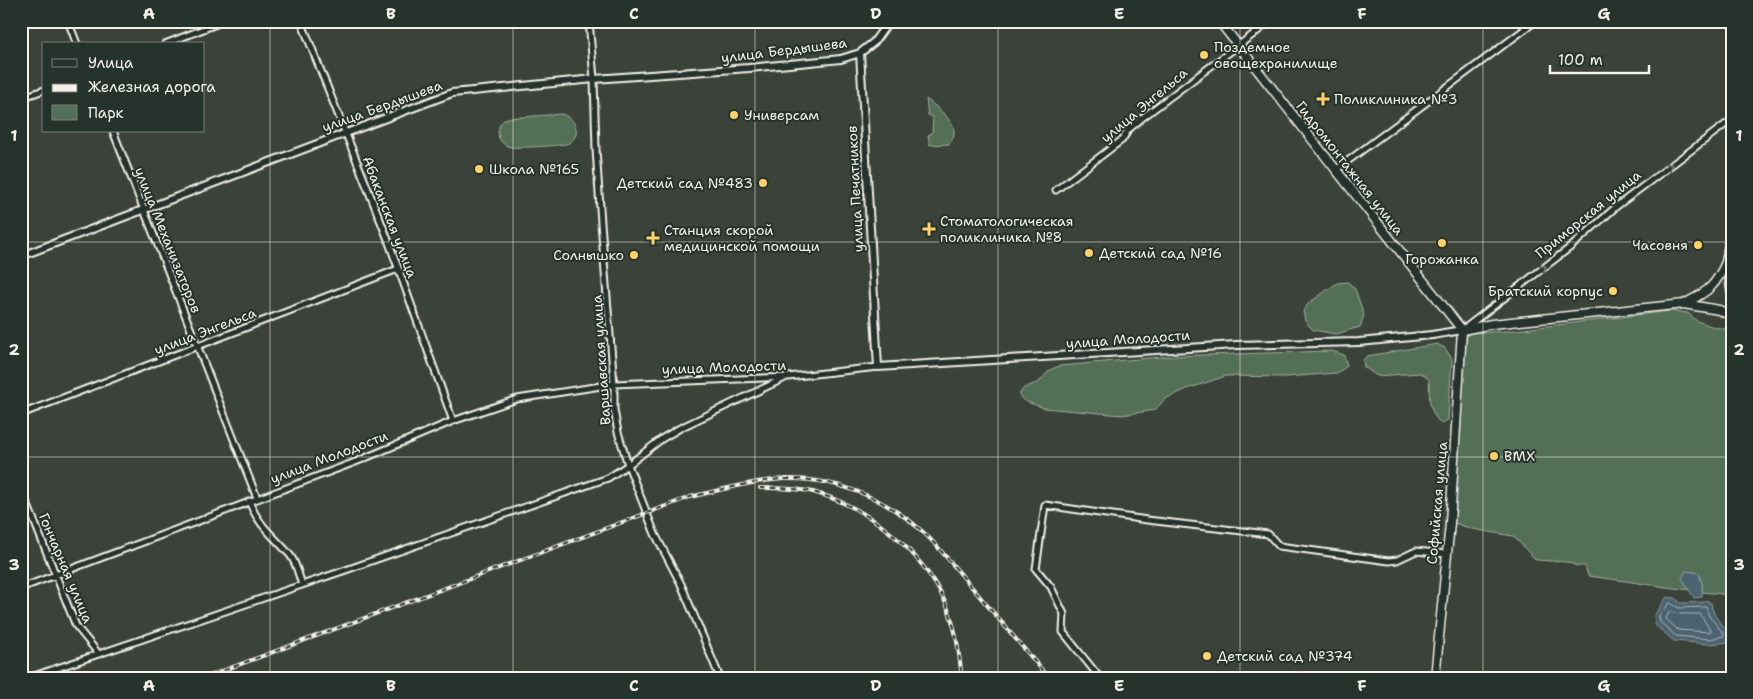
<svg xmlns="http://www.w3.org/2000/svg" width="1753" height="699" viewBox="0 0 1753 699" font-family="'Shantell Sans',sans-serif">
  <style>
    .green { fill: #527057; stroke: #a3b0a0 }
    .water { fill: #4b636f; stroke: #8f9c9f }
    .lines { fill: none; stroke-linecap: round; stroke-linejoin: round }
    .shore { stroke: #b0b8b8; stroke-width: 1 }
    .minor-casing { stroke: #f4f1e8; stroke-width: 9 }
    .tertiary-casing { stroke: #f4f1e8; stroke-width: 10 }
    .secondary-casing { stroke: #f4f1e8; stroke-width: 11 }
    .trunk-casing { stroke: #f4f1e8; stroke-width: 12 }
    .minor { stroke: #26332d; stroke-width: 5 }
    .tertiary { stroke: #26332d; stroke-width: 6 }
    .secondary { stroke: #26332d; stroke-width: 8 }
    .trunk { stroke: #26332d; stroke-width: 9 }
    .rail-casing { stroke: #f4f1e8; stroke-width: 4 }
    .rail { stroke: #26332d; stroke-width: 2; stroke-dasharray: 5.5; stroke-linecap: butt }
    .oneway { stroke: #6e766e }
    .grid { fill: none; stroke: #f4f1e8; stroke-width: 1; stroke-opacity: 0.55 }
    .poi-dot { fill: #ffd166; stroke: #26332d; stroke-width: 2 }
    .labels { text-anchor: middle; stroke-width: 4; stroke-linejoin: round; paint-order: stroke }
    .poi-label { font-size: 14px; fill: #f4f1e8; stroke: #26332d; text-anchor: start }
    .street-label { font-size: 14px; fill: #f4f1e8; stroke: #26332d }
    .neatline { fill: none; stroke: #f4f1e8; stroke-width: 2 }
    .grid-label { font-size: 16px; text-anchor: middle; font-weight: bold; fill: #f4f1e8 }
  </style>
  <rect width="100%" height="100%" fill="#3b4239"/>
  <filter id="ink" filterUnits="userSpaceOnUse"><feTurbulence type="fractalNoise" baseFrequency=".02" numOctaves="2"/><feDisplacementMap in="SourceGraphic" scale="10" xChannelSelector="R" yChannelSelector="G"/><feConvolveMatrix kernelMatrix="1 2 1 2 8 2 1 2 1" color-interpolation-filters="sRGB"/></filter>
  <g filter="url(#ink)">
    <path class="green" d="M 926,99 C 934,105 956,121 954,133 C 954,137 951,141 949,144 L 930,145 L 928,135 L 932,133 L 933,117 L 928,115 Z
      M 561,114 C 575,117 583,134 569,143 C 563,146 519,148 511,147 C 506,146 501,143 499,138 C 496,129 500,122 507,118 Z
      M 1348,282 L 1355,289 L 1364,315 L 1360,327 L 1336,334 L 1313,330 L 1305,321 L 1303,311 L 1309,303 L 1337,283 Z
      M 1670,311 L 1688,313 L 1697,321 L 1711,326 L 1724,329 L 1729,327 L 1732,329 L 1732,595 L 1702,592 L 1702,584 L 1699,573 L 1686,571 L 1682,578 L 1690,590 C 1655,586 1622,580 1588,576 L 1585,566 L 1577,566 L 1567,562 L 1536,560 L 1513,536 L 1472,529 L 1454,523 L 1452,513 L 1452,488 L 1465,337 L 1471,333 L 1508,331 Z
      M 1437,344 L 1445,348 L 1452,359 L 1448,420 L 1441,424 C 1427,409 1430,398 1429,379 L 1420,373 L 1377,376 L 1364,367 L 1363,360 L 1367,356 Z
      M 1332,351 L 1344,355 L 1347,366 L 1337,373 L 1286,377 L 1226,376 L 1187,389 L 1165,399 L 1155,410 L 1122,415 L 1044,408 L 1027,402 L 1020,397 L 1020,393 L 1024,388 L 1039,382 L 1050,370 L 1059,366 L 1172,356 Z"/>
    <path class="water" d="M 1686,571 L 1699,573 L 1702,584 L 1702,597 L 1694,598 L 1682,578 Z
      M 1667,597 L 1676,598 L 1680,603 L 1704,602 L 1706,600 L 1711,603 C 1713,616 1721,626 1732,633 L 1730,642 L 1709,644 L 1674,641 L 1655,625 L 1654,616 Z"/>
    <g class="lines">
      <path class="shore" d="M 1670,603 L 1679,608 L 1706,607 L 1709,616 L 1724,634 L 1724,636 L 1709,639 L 1676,636 L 1660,622 L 1659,616 Z
        M 1670,612 L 1679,614 L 1700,614 L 1711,631 L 1709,632 L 1678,630 L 1666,619 Z"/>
      <defs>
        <path id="minor" d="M 68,21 L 77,44
          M 301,21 L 387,237 L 453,421
          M 589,21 L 594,79 L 596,149 L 601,223 L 614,384 L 614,410 L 618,432 L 628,465 L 655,534 L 681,584 L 720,678
          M 1520,21 L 1526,28
          M 165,44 L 224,21
          M 21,98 L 44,90
          M 113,131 L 257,498
          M 1337,169 L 1536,21
          M 1056,190 L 1122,140 L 1129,129 L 1142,118 L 1271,21
          M 1465,328 L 1572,246 L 1617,206 L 1726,124 L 1732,122
          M 21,414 L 398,269
          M 21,488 L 76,626 L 98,653
          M 249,501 C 259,527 273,535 290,555 C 296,562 299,576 302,585
          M 21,588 L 358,461 L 453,421 L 517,399 L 614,384 L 788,377 L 878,367
          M 28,678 L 340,572 L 608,478 L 628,465 L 663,438 L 680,428 L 785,378
          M 1100,678 L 1063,632 L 1064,614 L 1051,587 L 1036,569 L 1045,505 L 1147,520 L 1268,534 L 1279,546 L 1389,561 L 1397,560 L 1416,551 L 1446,554"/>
        <path id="tertiary" d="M 860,53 L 878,367 L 1236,345 L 1359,342 L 1432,335 L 1462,330
          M 21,256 L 452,93 L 594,79 L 749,68 L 841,59 L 860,53 L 874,42 L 889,21"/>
        <path id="secondary" d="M 1219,21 L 1462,330
          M 1684,304 C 1709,291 1716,286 1727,260
          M 1462,330 L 1492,324 L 1684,304 L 1719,310 L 1732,316
          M 1435,678 L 1450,523 L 1462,330"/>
        <path id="trunk" d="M 1732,226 L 1727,260 L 1732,292"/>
      </defs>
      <use href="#minor" class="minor-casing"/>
      <use href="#tertiary" class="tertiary-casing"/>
      <use href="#secondary" class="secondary-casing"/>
      <use href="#trunk" class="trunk-casing"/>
      <use href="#minor" class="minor"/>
      <use href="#tertiary" class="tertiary"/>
      <use href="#secondary" class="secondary"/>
      <use href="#trunk" class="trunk"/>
      <defs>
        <path id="rail" d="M 760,488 C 777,488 796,488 813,492 C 869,507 922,551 946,604 C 956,627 959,652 962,678
          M 203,678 L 690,497 C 721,490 752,481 784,479 C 841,477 898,503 936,545 L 1049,678"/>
      </defs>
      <use href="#rail" class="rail-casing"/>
      <use href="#rail" class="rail"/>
    </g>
    <defs><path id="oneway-chevron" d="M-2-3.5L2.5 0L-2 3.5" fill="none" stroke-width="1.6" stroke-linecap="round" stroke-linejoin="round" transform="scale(1.25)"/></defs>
    <g class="oneway">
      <use href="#oneway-chevron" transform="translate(1669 166) rotate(-37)"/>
      <use href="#oneway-chevron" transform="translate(1543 268) rotate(-38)"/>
    </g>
  </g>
  <path class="grid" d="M 270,21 L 270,678M 513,21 L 513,678M 755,21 L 755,678M 998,21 L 998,678M 1240,21 L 1240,678M 1483,21 L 1483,678M 21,242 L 1732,242M 21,457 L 1732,457"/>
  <g class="poi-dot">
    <circle cx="1204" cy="55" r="5"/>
    <path d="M1320.5 91.5h5v5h5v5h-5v5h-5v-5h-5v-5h5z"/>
    <circle cx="734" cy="115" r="5"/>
    <circle cx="479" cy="169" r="5"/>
    <circle cx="763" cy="183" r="5"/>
    <path d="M926.5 221.5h5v5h5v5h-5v5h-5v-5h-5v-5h5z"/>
    <path d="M650.5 230.5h5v5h5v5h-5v5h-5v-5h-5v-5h5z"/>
    <circle cx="1442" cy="243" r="5"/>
    <circle cx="1698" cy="245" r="5"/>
    <circle cx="1089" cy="253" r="5"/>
    <circle cx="634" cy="255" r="5"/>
    <circle cx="1613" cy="291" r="5"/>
    <circle cx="1494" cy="456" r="5"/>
    <circle cx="1207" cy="656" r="5"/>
  </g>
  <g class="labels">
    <g class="poi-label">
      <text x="1214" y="52">Поздемное<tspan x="1214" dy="16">овощехранилище</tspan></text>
      <text x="1334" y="104">Поликлиника №3</text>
      <text x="744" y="120">Универсам</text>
      <text x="489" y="174">Школа №165</text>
      <text x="753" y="188" text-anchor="end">Детский сад №483</text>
      <text x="940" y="226">Стоматологическая<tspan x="940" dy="16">поликлиника №8</tspan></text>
      <text x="664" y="235">Станция скорой<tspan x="664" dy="16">медицинской помощи</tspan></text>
      <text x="1688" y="250" text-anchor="end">Часовня</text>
      <text x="1099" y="258">Детский сад №16</text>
      <text x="624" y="260" text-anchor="end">Солнышко</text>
      <text x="1442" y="264" text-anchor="middle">Горожанка</text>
      <text x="1603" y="296" text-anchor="end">Братский корпус</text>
      <text x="1504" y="461">BMX</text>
      <text x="1217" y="661">Детский сад №374</text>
    </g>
    <g class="street-label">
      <text transform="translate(784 50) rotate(-7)" y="5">улица Бердышева</text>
      <text transform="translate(1144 105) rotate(-40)" y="5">улица Энгельса</text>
      <text transform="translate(382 106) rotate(-20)" y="5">улица Бердышева</text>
      <text transform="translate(1350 168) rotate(52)" y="5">Гидромонтажная улица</text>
      <text transform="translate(855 189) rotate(-93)" y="5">улица Печатников</text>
      <text transform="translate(1588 214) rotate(-39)" y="5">Приморская улица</text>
      <text transform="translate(390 217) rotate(69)" y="5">Абаканская улица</text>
      <text transform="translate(168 240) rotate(68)" y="5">улица Механизаторов</text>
      <text transform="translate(205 331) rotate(-21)" y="5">улица Энгельса</text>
      <text transform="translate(1128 339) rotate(-4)" y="5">улица Молодости</text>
      <text transform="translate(601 360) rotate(-94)" y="5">Варшавская улица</text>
      <text transform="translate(724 367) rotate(-2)" y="5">улица Молодости</text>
      <text transform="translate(329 457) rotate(-21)" y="5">улица Молодости</text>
      <text transform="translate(1437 503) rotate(-85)" y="5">Софийская улица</text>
      <text transform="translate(66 568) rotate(67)" y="5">Гончарная улица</text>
    </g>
  </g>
  <rect width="1753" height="699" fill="none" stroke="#26332d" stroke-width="55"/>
  <rect x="42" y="42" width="162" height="90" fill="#26332d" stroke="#787f78"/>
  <rect x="52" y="59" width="25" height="8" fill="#26332d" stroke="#787f78"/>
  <text x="88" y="68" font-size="15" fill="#f4f1e8">Улица</text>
  <rect x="52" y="84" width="25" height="8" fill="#f4f1e8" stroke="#787f78"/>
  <text x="88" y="92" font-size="15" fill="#f4f1e8">Железная дорога</text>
  <rect x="52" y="105" width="25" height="15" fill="#527057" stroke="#787f78"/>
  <text x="88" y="118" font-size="15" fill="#f4f1e8">Парк</text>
  <path d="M1550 65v8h99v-8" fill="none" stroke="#f4f1e8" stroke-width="2.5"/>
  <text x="1558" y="65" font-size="15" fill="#f4f1e8" stroke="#26332d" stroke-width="4" paint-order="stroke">100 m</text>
  <rect x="28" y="28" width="1698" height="644" class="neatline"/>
  <g class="grid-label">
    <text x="149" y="19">A</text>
    <text x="391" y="19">B</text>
    <text x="634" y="19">C</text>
    <text x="876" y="19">D</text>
    <text x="1119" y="19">E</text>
    <text x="1362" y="19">F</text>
    <text x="1604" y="19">G</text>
    <text x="14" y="141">1</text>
    <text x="1739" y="141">1</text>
    <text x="14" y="355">2</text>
    <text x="1739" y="355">2</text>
    <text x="14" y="570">3</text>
    <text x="1739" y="570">3</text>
    <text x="149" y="691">A</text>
    <text x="391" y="691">B</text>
    <text x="634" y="691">C</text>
    <text x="876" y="691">D</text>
    <text x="1119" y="691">E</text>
    <text x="1362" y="691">F</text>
    <text x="1604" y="691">G</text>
  </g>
</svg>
